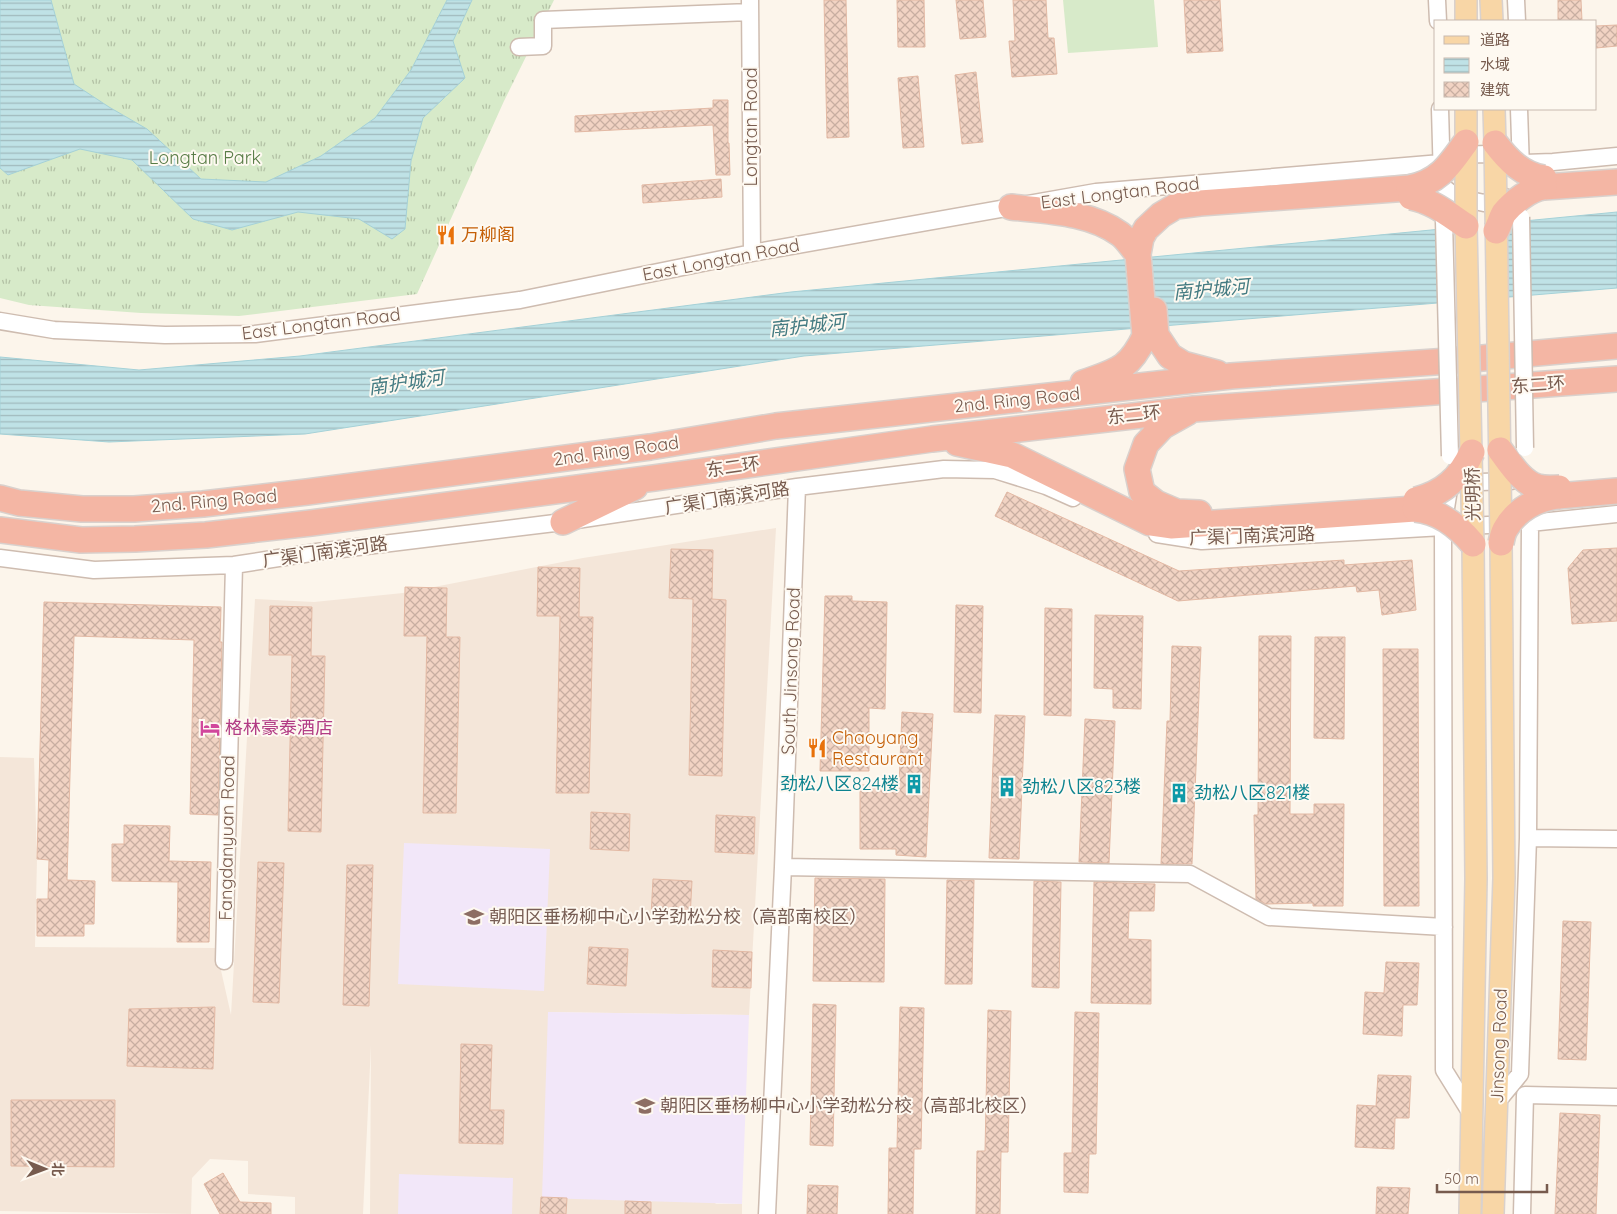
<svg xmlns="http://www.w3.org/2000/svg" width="1617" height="1214" viewBox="0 0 1617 1214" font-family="Quicksand,'Noto Sans SC',sans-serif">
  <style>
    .residential { fill: #f4e6d9 }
    .education { fill: #f2e7f9 }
    .grass { fill: url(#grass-tufts) }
    .garden { fill: #d7eac9 }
    .water { fill: url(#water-rules); stroke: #a5d1d7 }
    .pier { fill: #fcf5eb }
    .building { fill: url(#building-cross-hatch); stroke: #e3b9a4 }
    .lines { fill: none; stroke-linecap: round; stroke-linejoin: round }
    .minor-casing { stroke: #cebcb0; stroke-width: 19 }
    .major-casing { stroke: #d9d1cd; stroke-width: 24 }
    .highway-casing { stroke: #d9d1cd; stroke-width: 28 }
    .minor { stroke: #fff; stroke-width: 16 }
    .major { stroke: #f8d6a6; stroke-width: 21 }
    .highway { stroke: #f4b6a4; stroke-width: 25 }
    .minor-bridge-casing { stroke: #cebcb0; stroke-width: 19; stroke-linecap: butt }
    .major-bridge-casing { stroke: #d9d1cd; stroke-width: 24; stroke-linecap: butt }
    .highway-bridge-casing { stroke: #d9d1cd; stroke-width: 28; stroke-linecap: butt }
    .minor-bridge { stroke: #fff; stroke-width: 16 }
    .major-bridge { stroke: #f8d6a6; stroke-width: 21 }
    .highway-bridge { stroke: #f4b6a4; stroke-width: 25 }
    .labels { text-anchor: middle; stroke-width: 4; stroke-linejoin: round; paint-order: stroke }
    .street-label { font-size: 18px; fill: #775b4e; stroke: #fef9f1 }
    .park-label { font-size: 18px; fill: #587c46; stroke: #fef9f1 }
    .food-label { font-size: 18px; fill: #c56008; stroke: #fef9f1; text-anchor: start }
    .hotel-label { font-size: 18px; fill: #b23c85; stroke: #fef9f1; text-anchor: start }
    .culture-label { font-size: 18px; fill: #0d838f; stroke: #fef9f1; text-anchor: start }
    .education-label { font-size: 18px; fill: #785e54; stroke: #fef9f1; text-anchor: start }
    .water-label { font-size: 19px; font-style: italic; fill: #447b82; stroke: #fef9f1 }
  </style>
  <defs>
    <pattern id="grass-tufts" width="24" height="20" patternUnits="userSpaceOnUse" patternTransform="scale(1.25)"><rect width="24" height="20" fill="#d7eac9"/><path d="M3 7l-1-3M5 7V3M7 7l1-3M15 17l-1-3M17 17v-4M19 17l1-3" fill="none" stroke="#b3c1a5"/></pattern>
    <pattern id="water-rules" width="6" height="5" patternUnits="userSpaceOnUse" patternTransform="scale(1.25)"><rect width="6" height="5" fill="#bfe2e6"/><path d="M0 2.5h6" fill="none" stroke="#a0babd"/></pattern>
    <pattern id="building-cross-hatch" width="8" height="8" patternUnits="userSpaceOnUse" patternTransform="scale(1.25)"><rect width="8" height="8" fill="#f1d3c3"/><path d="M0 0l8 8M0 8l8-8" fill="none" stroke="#c8aea1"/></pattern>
  </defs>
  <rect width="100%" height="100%" fill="#fcf5eb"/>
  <path class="residential" d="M 776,528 L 749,1015 L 549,1012 L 716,1204 L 742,1204 L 742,1214 L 370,1214 L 371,1045 L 363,1214 L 295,1214 L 295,1197 L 248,1194 L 248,1161 L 210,1159 L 192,1178 L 191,1214 L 0,1211 L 0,757 L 34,758 L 37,859 L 35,947 L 216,948 L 231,1015 L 255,599 L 314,602 L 403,593 L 583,558 Z"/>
  <path class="education" d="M 404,843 L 550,849 L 544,991 L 398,984 Z
    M 548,1012 L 749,1015 L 742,1204 L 542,1198 Z
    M 399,1174 L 513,1178 L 512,1214 L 398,1214 Z"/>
  <path class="grass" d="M 0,0 L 554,0 L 504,101 L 417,294 L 239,316 L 141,313 L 29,305 L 0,298 Z"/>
  <path class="garden" d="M 1063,0 L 1154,0 L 1158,47 L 1068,53 Z"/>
  <path class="water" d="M 0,0 L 51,0 L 74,84 L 109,107 L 147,129 L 201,179 L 266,182 L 321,156 L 375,118 L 411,70 L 447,0 L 472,0 L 453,41 L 465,78 L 423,118 L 411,161 L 405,229 L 392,239 L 359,219 L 298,212 L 232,230 L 193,219 L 132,160 L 80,149 L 8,175 L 0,168 Z
    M 1617,212 L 1617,288 L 804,356 L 305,434 L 109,442 L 0,434 L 0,357 L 139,370 L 300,356 L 791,292 Z"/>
  <path class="pier" d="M 1507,220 L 1505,239 L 1507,299 L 1454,304 L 1451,226 Z"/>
  <path class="building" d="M 824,0 L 846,0 L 849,137 L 827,138 Z
    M 897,0 L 924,0 L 925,47 L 898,47 Z
    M 956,0 L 983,0 L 986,37 L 960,39 Z
    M 1013,0 L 1046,0 L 1048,38 L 1054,38 L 1057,74 L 1012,77 L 1009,41 L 1015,41 Z
    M 1184,0 L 1220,0 L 1223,51 L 1187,53 Z
    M 1558,0 L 1581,0 L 1582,21 L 1558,21 Z
    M 1617,25 L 1617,46 L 1596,48 L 1596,26 Z
    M 976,72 L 983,142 L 962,144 L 955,75 Z
    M 918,76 L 924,147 L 903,148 L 898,78 Z
    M 713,100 L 728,100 L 728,143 L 729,143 L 730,175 L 716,175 L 713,125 L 575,132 L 575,116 L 713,108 Z
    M 721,179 L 722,197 L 643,203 L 642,185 Z
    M 1007,492 L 1179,571 L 1344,560 L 1344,565 L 1412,560 L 1416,610 L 1382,615 L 1379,590 L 1357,592 L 1356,586 L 1178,601 L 995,516 Z
    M 1617,548 L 1617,621 L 1572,624 L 1568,568 L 1583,550 Z
    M 671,549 L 713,550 L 712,599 L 726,600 L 722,776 L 689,775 L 693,599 L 669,598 Z
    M 538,567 L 580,568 L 579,617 L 593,617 L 589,793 L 556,793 L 560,616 L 537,616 Z
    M 405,587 L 447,588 L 446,637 L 460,637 L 456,813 L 423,813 L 427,636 L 404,636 Z
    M 825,596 L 852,596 L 852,601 L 887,602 L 885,709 L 869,708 L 869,771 L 820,771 Z
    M 44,602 L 221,607 L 220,642 L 222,642 L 218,815 L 190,814 L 194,640 L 74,636 L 67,880 L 95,881 L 94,924 L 84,924 L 84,936 L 37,936 L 37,899 L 48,899 L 49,860 L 37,859 Z
    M 956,605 L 983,606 L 981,713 L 954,712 Z
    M 270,606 L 312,607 L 311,656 L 325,656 L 321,832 L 288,831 L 292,655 L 269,655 Z
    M 1045,608 L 1072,609 L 1071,716 L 1044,715 Z
    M 1095,615 L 1143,616 L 1141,709 L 1113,708 L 1113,689 L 1094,688 Z
    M 1259,636 L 1291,636 L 1290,814 L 1314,814 L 1314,804 L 1344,804 L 1343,906 L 1313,906 L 1313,903 L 1266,904 L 1256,899 L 1254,815 L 1258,815 Z
    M 1315,637 L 1345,637 L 1344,739 L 1314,738 Z
    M 1172,646 L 1201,647 L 1192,864 L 1161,864 L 1167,721 L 1170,721 Z
    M 1383,649 L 1418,649 L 1419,906 L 1384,906 Z
    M 902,712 L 933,714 L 926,857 L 896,855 L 896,849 L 860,849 L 860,785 L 899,785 Z
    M 995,715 L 1025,716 L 1019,859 L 989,858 Z
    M 1085,719 L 1115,721 L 1109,863 L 1079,862 Z
    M 591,812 L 630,814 L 629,851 L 590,849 Z
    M 716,815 L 755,817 L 754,854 L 715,852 Z
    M 124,825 L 170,826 L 169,861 L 211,862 L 209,942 L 177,942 L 178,882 L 112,881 L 112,844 L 124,844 Z
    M 258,862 L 284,863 L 279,1003 L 253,1002 Z
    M 347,865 L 373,865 L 369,1006 L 343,1005 Z
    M 815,878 L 885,879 L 884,982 L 813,981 Z
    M 653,879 L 692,881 L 690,918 L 651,916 Z
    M 947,880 L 974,880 L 972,984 L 945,984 Z
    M 1034,881 L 1061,882 L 1059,988 L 1032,987 Z
    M 1094,882 L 1155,884 L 1154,911 L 1129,911 L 1128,939 L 1151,940 L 1151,1004 L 1091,1003 Z
    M 1563,921 L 1591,922 L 1586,1060 L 1558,1059 Z
    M 589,947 L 628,949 L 626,986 L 587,984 Z
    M 713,950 L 752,952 L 751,988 L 712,987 Z
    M 1386,962 L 1419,963 L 1417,1005 L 1403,1005 L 1402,1036 L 1363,1034 L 1365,992 L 1384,993 Z
    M 813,1004 L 836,1005 L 833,1146 L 810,1145 Z
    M 215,1007 L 213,1069 L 127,1066 L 129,1009 Z
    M 900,1007 L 924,1008 L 921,1149 L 914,1149 L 913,1214 L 888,1214 L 889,1148 L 897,1148 Z
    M 988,1010 L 1011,1011 L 1008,1152 L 1001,1152 L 1000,1214 L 976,1214 L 977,1151 L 985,1151 Z
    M 1075,1012 L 1099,1013 L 1096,1154 L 1089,1154 L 1088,1193 L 1064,1192 L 1064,1153 L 1072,1153 Z
    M 461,1044 L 492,1045 L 490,1110 L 504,1110 L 503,1144 L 459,1143 Z
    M 1378,1075 L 1411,1076 L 1409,1118 L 1395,1118 L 1394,1149 L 1355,1147 L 1357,1105 L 1376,1106 Z
    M 11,1100 L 115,1100 L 114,1167 L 11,1166 Z
    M 1560,1113 L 1600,1115 L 1596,1214 L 1555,1214 Z
    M 223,1173 L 240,1202 L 271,1203 L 271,1214 L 220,1214 L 204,1184 Z
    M 808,1185 L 838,1186 L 837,1214 L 807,1214 Z
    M 1377,1187 L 1410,1188 L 1408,1214 L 1376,1214 Z
    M 541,1197 L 567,1198 L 566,1214 L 540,1214 Z
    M 625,1201 L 651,1202 L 651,1214 L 625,1214 Z"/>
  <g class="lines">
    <defs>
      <path id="minor" d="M 750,0 L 752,253
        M 1437,0 L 1438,21
        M 1516,0 L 1517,21
        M 519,47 L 543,46 L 543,20 L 750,12
        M 1440,109 L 1443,216
        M 1519,109 L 1521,169
        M 1442,186 L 1456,197 L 1484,203 L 1505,197
        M 0,321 L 54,330 L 165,335 L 255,334 L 520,300 L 752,253 L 1096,192 L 1441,163 L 1453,155 L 1488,154 L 1509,155 L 1521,163 L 1553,162 L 1617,156
        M 1511,524 L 1443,527 L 1450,483 L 1511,481
        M 1157,534 L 1202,541 L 1443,527 L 1444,1070 L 1472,1115
        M 0,558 L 94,570 L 234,565 L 317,552 L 563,522 L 797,487 L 944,469 L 995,470 L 1046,486 L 1073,498
        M 1528,838 L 1617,839
        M 783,867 L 1190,874 L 1269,917 L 1444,927
        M 224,961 L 234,565
        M 1497,1102 L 1520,1074 L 1528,838 L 1530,523 L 1617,514
        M 767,1214 L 783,867 L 797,487
        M 1522,1214 L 1525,1095 L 1617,1097"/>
      <path id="major" d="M 1491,0 L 1492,21
        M 1466,21 L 1466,0
        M 1494,109 L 1495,143
        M 1470,1214 L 1476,879 L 1473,544
        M 1493,1214 L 1504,878 L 1501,543"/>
      <path id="highway" d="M 1544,187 L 1617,182
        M 1011,207 C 1047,211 1090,212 1120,234 C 1127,239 1132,248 1138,254
        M 1154,310 L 1156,335 L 1170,356 L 1183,364 L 1217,373
        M 1083,383 C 1116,371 1129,370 1145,336 L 1138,254 L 1141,238 L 1146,229 L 1161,215 L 1176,206 L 1200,203 L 1409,188
        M 1188,412 L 1163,426 L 1146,444 L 1137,469 L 1142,492 L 1156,503 L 1177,512 L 1199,513
        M 957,443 L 1012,455 L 1150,523 L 1171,526 L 1415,509
        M 1558,496 L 1617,491
        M 0,498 L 19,503 L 82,509 L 134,509 L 203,504 L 307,492 L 650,447 L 776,426 L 1231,376 L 1449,361 L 1617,346
        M 563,522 L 635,487
        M 0,530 L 81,540 L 135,539 L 206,535 L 311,523 L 654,478 L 932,439 L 1194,409 L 1617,379"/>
    </defs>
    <use href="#minor" class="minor-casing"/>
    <use href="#major" class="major-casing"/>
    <use href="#highway" class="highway-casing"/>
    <use href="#minor" class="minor"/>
    <use href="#major" class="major"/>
    <use href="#highway" class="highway"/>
    <defs>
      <path id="minor-bridge" d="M 1521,217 L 1525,448
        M 1444,221 L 1450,456"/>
      <path id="major-bridge" d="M 1466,109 L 1466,226 L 1473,544
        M 1495,143 L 1501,541"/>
      <path id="highway-bridge" d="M 1495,143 C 1508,160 1522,175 1544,178
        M 1409,188 C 1439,182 1449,166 1466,142
        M 1411,197 C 1432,201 1448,214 1466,226
        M 1496,231 C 1499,226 1501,218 1504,213 C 1513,202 1530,189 1544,187
        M 1500,450 C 1510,463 1522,483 1538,487 C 1545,489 1553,488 1559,488
        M 1416,500 C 1444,493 1460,478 1472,452
        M 1415,509 C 1439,511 1458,526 1473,544
        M 1501,543 C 1502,538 1503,532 1506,528 C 1516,510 1538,498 1558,496"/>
    </defs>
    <use href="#minor-bridge" class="minor-bridge-casing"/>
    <use href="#major-bridge" class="major-bridge-casing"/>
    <use href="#highway-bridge" class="highway-bridge-casing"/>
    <use href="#minor-bridge" class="minor-bridge"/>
    <use href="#major-bridge" class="major-bridge"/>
    <use href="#highway-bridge" class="highway-bridge"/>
  </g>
  <defs>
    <symbol id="restaurant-bare" viewBox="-9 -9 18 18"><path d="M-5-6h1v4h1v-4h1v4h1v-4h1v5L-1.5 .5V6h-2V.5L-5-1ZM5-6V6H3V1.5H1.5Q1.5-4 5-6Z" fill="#e8710a" stroke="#fef9f1" stroke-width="2.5" paint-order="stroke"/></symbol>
    <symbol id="hotel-bare" viewBox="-9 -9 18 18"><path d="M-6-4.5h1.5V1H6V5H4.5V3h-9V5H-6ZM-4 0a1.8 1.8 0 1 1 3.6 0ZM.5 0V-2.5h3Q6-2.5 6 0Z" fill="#d1479c" stroke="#fef9f1" stroke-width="2.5" paint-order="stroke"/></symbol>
    <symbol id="building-bare" viewBox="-9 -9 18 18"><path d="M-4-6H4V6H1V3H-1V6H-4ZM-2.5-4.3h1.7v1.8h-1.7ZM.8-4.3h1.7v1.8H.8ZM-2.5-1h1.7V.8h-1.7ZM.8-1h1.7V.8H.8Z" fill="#0f9aa8" stroke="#fef9f1" stroke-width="2.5" paint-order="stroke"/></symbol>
    <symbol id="school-bare" viewBox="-9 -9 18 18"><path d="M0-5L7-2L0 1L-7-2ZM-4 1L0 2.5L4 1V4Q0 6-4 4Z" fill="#8d6e63" stroke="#fef9f1" stroke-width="2.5" paint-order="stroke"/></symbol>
  </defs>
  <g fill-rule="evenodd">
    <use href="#restaurant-bare" x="432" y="221" width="28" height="28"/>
    <use href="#hotel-bare" x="196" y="714" width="28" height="28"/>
    <use href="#restaurant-bare" x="803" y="734" width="28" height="28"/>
    <use href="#building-bare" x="900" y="770" width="28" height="28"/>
    <use href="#building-bare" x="993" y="773" width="28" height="28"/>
    <use href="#building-bare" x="1165" y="779" width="28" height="28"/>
    <use href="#school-bare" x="460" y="903" width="28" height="28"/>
    <use href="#school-bare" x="631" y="1092" width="28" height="28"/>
  </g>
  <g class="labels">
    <g class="street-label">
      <text transform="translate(751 127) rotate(-90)" y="6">Longtan Road</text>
      <text transform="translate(1120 193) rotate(-7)" y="6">East Longtan Road</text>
      <text transform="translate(721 260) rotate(-11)" y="6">East Longtan Road</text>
      <text transform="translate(321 324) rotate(-7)" y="6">East Longtan Road</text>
      <text transform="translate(1538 385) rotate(-4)" y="6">东二环</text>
      <text transform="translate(1017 400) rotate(-6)" y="6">2nd. Ring Road</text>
      <text transform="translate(1134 415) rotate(-6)" y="6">东二环</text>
      <text transform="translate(616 451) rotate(-8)" y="6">2nd. Ring Road</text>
      <text transform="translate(733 467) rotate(-8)" y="6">东二环</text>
      <text transform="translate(1473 494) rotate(-91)" y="6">光明桥</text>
      <text transform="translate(727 498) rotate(-9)" y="6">广渠门南滨河路</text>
      <text transform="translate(214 501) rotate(-5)" y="6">2nd. Ring Road</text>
      <text transform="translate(1252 536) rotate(-2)" y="6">广渠门南滨河路</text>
      <text transform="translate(325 552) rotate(-8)" y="6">广渠门南滨河路</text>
      <text transform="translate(791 671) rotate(-88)" y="6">South Jinsong Road</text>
      <text transform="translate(227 838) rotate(-89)" y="6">Fangdanyuan Road</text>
      <text transform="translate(1499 1046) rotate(-88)" y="6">Jinsong Road</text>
    </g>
    <g class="park-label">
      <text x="205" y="164">Longtan Park</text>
    </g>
    <g class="food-label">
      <text x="461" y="241">万柳阁</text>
      <text x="832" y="744">Chaoyang<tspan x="832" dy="21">Restaurant</tspan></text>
    </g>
    <g class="hotel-label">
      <text x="225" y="734">格林豪泰酒店</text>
    </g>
    <g class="culture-label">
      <text x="899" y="790" text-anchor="end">劲松八区824楼</text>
      <text x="1022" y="793">劲松八区823楼</text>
      <text x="1194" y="799">劲松八区821楼</text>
    </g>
    <g class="education-label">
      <text x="489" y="923">朝阳区垂杨柳中心小学劲松分校（高部南校区）</text>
      <text x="660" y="1112">朝阳区垂杨柳中心小学劲松分校（高部北校区）</text>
    </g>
    <g class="water-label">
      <text transform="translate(1211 289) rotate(-5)" y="7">南护城河</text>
      <text transform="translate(807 325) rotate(-6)" y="7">南护城河</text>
      <text transform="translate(406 382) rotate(-8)" y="7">南护城河</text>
    </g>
  </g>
  <rect x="1434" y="20" width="162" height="90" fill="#fef9f1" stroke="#c8bab0"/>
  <rect x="1444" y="36" width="25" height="8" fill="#f8d6a6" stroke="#c8bab0"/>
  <text x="1480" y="45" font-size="15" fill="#775b4e">道路</text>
  <rect x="1444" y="58" width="25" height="15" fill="url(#water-rules)" stroke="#c8bab0"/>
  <text x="1480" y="70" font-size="15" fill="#775b4e">水域</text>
  <rect x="1444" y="82" width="25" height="15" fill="url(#building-cross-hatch)" stroke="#c8bab0"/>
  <text x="1480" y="95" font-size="15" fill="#775b4e">建筑</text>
  <g transform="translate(45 1169) rotate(91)" stroke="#fef9f1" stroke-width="4" paint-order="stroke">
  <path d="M0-4L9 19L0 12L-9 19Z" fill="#775b4e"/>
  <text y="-8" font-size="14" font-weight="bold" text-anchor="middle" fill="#775b4e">北</text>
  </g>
  <path d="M1437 1184v8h110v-8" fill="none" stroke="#775b4e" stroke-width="2.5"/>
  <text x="1444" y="1184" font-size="15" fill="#775b4e" stroke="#fef9f1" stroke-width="4" paint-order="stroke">50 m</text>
</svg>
